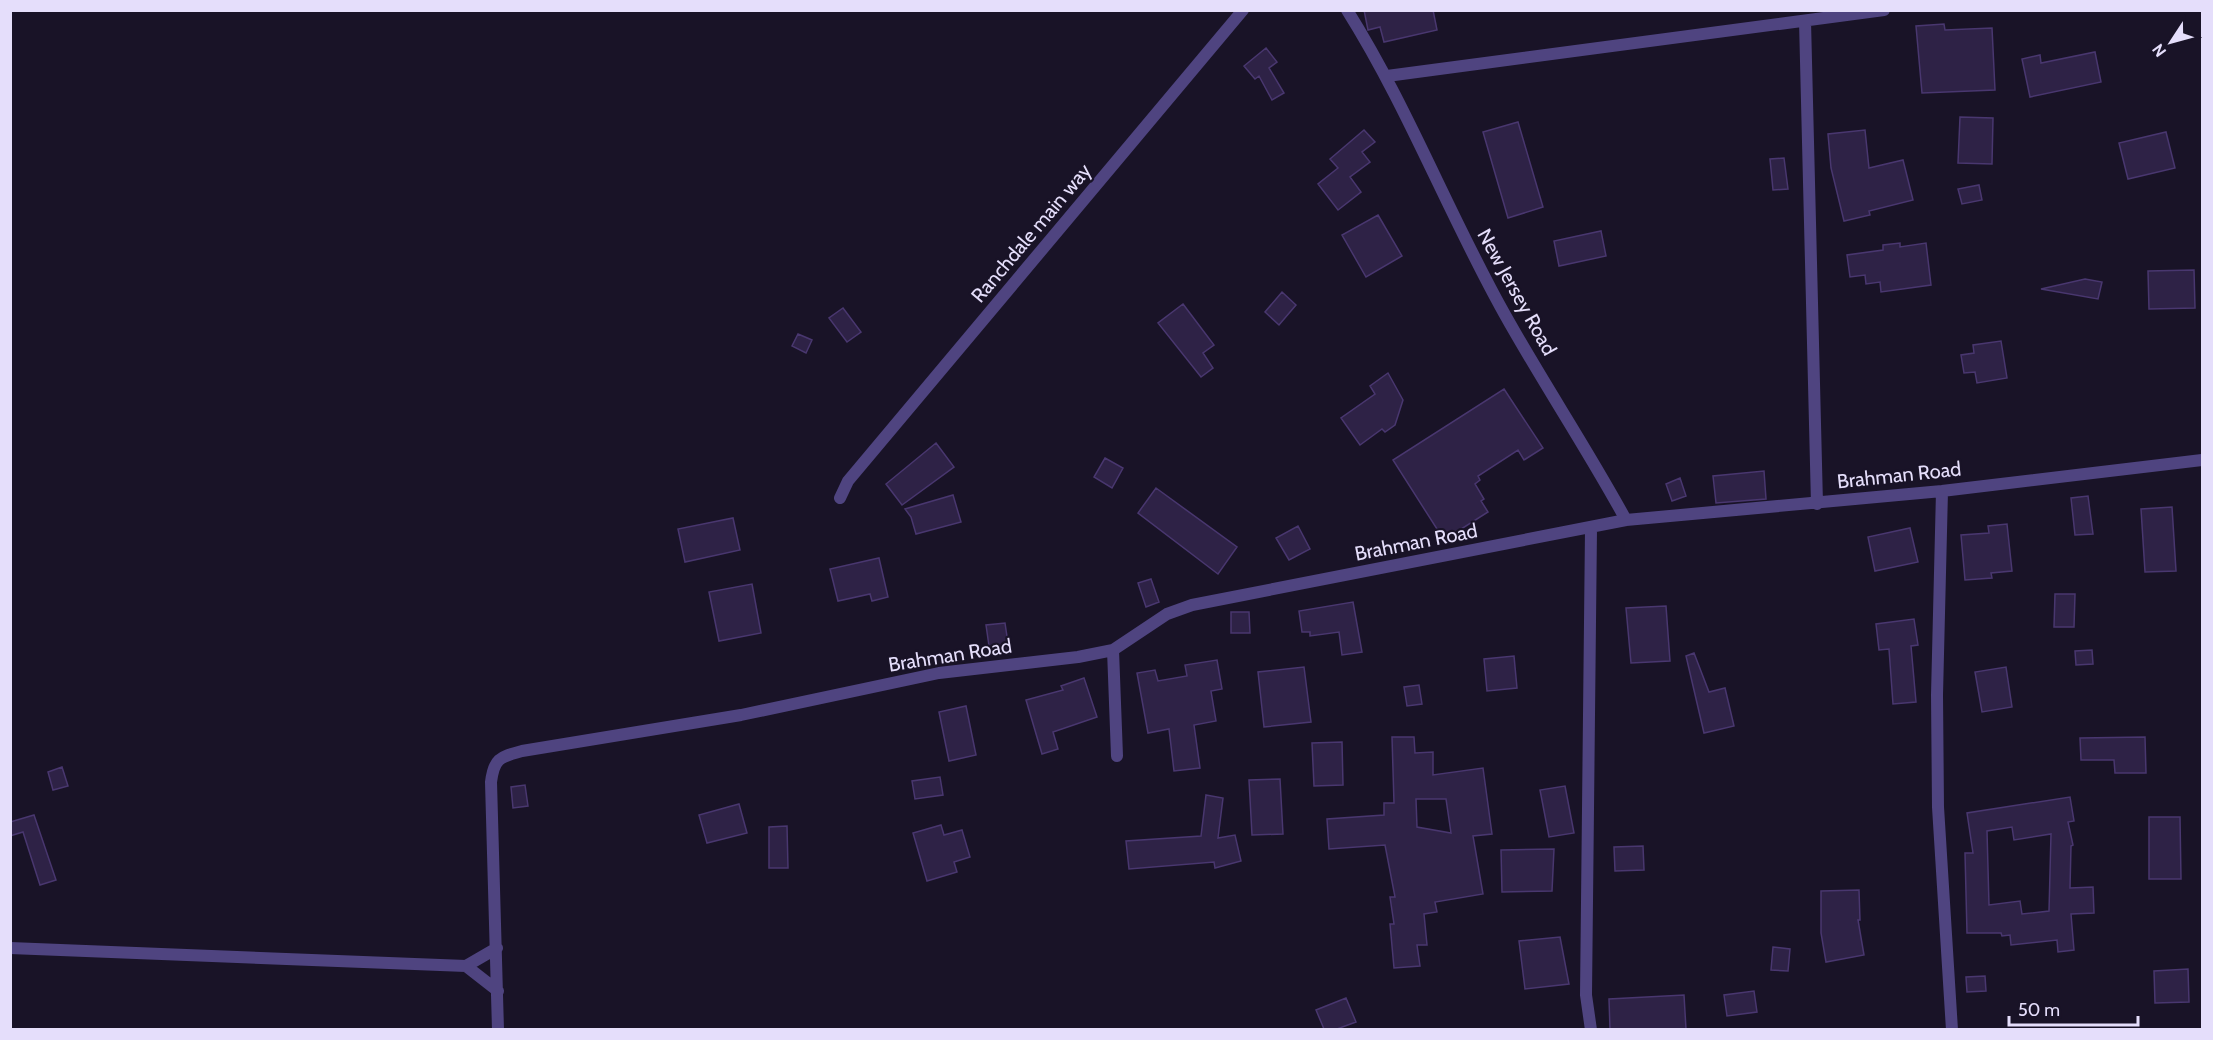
<svg xmlns="http://www.w3.org/2000/svg" width="2213" height="1040" viewBox="0 0 2213 1040" font-family="Cabin,sans-serif">
  <style>
    .building { fill: #2e2246; stroke: #49376f; stroke-width: 1.5; fill-rule: evenodd }
    .lines { fill: none; stroke-linecap: round; stroke-linejoin: round }
    .minor { stroke: #4f4480; stroke-width: 12 }
    .labels { text-anchor: middle; stroke-width: 4.5; stroke-linejoin: round; paint-order: stroke }
    .street-label { font-size: 20px; fill: #e5defb; stroke: #191327 }
  </style>
  <rect width="100%" height="100%" fill="#191327"/>
  <path class="building" d="M 1364,10 L 1433,10 L 1437,30 L 1384,42 L 1380,27 L 1368,30 Z
    M 1944,24 L 1945,30 L 1992,28 L 1995,90 L 1922,93 L 1916,26 Z
    M 1266,48 L 1277,62 L 1269,68 L 1284,93 L 1272,100 L 1259,76 L 1255,79 L 1244,66 Z
    M 2095,52 L 2101,82 L 2030,97 L 2022,59 L 2040,55 L 2041,63 Z
    M 1960,117 L 1993,118 L 1992,164 L 1958,163 Z
    M 1518,122 L 1543,207 L 1508,218 L 1483,132 Z
    M 1364,130 L 1375,142 L 1362,152 L 1370,162 L 1350,177 L 1361,192 L 1338,210 L 1318,184 L 1338,168 L 1330,159 Z
    M 1865,130 L 1869,168 L 1903,160 L 1913,200 L 1869,211 L 1870,215 L 1844,221 L 1831,168 L 1828,134 Z
    M 2166,132 L 2175,168 L 2128,179 L 2119,143 Z
    M 1784,158 L 1788,189 L 1773,190 L 1770,159 Z
    M 1979,185 L 1982,200 L 1962,204 L 1958,189 Z
    M 1378,215 L 1402,256 L 1366,277 L 1342,235 Z
    M 1601,231 L 1606,256 L 1559,266 L 1554,241 Z
    M 1900,243 L 1900,247 L 1926,243 L 1931,285 L 1881,292 L 1880,282 L 1866,284 L 1865,275 L 1850,277 L 1847,255 L 1883,250 L 1883,245 Z
    M 2194,270 L 2195,308 L 2149,309 L 2148,271 Z
    M 2085,279 L 2102,282 L 2098,299 L 2041,289 Z
    M 1282,292 L 1296,305 L 1279,325 L 1265,312 Z
    M 1183,304 L 1214,345 L 1203,353 L 1213,368 L 1201,377 L 1158,323 Z
    M 843,308 L 861,332 L 847,342 L 829,318 Z
    M 798,334 L 812,340 L 806,353 L 792,346 Z
    M 2001,341 L 2007,378 L 1977,383 L 1975,372 L 1964,373 L 1961,355 L 1974,353 L 1973,345 Z
    M 1388,373 L 1403,400 L 1395,425 L 1385,432 L 1382,429 L 1360,445 L 1341,418 L 1375,394 L 1370,386 Z
    M 1504,389 L 1543,448 L 1524,460 L 1518,450 L 1478,476 L 1480,480 L 1475,484 L 1484,499 L 1481,501 L 1488,512 L 1444,540 L 1393,460 Z
    M 936,443 L 954,467 L 902,505 L 886,484 Z
    M 1105,458 L 1123,468 L 1112,488 L 1094,477 Z
    M 1764,471 L 1766,499 L 1716,503 L 1713,476 Z
    M 1680,478 L 1686,496 L 1672,501 L 1666,484 Z
    M 1156,488 L 1237,547 L 1218,574 L 1138,513 Z
    M 953,495 L 961,522 L 916,534 L 911,517 L 905,509 Z
    M 2088,496 L 2093,534 L 2075,535 L 2071,498 Z
    M 2172,507 L 2176,571 L 2145,572 L 2141,509 Z
    M 733,518 L 740,550 L 685,562 L 678,529 Z
    M 2007,524 L 2012,571 L 1991,573 L 1992,578 L 1965,580 L 1961,535 L 1989,533 L 1988,526 Z
    M 1298,526 L 1310,549 L 1289,560 L 1276,538 Z
    M 1910,528 L 1918,562 L 1875,571 L 1868,537 Z
    M 879,558 L 888,597 L 872,601 L 870,594 L 838,601 L 830,569 Z
    M 1151,579 L 1159,602 L 1146,607 L 1138,583 Z
    M 752,584 L 761,633 L 719,641 L 709,592 Z
    M 2055,594 L 2075,594 L 2074,627 L 2054,627 Z
    M 1353,602 L 1362,652 L 1342,655 L 1339,632 L 1310,636 L 1310,632 L 1302,632 L 1299,611 Z
    M 1666,606 L 1670,661 L 1631,663 L 1626,608 Z
    M 1231,612 L 1249,612 L 1250,633 L 1231,633 Z
    M 1914,619 L 1918,645 L 1911,646 L 1916,702 L 1893,704 L 1889,649 L 1879,650 L 1876,624 Z
    M 1005,623 L 1009,650 L 990,653 L 986,625 Z
    M 2092,650 L 2093,664 L 2076,665 L 2075,651 Z
    M 1694,653 L 1709,692 L 1725,688 L 1734,726 L 1704,733 L 1686,656 Z
    M 1514,656 L 1517,688 L 1487,691 L 1484,659 Z
    M 1217,660 L 1222,689 L 1211,691 L 1216,721 L 1194,725 L 1200,768 L 1174,771 L 1169,729 L 1148,733 L 1137,673 L 1155,670 L 1158,681 L 1187,676 L 1185,665 Z
    M 1304,667 L 1311,722 L 1264,727 L 1258,672 Z
    M 2006,667 L 2012,707 L 1982,712 L 1975,672 Z
    M 1084,678 L 1097,717 L 1053,732 L 1058,749 L 1042,754 L 1026,700 L 1063,690 L 1061,686 Z
    M 1419,685 L 1422,704 L 1407,706 L 1404,687 Z
    M 966,706 L 976,755 L 949,761 L 939,712 Z
    M 1392,737 L 1414,737 L 1415,753 L 1433,752 L 1433,775 L 1483,768 L 1492,834 L 1473,836 L 1483,894 L 1435,902 L 1437,912 L 1424,914 L 1427,945 L 1417,945 L 1420,966 L 1394,968 L 1390,924 L 1394,924 L 1390,897 L 1395,897 L 1385,845 L 1329,849 L 1327,819 L 1384,815 L 1384,803 L 1394,803 ZM 1416,799 L 1446,799 L 1451,833 L 1417,827 Z
    M 2145,737 L 2146,773 L 2115,773 L 2114,760 L 2081,760 L 2080,738 Z
    M 1342,742 L 1343,785 L 1314,786 L 1312,743 Z
    M 62,767 L 68,786 L 53,790 L 48,772 Z
    M 940,777 L 943,795 L 915,799 L 912,781 Z
    M 1280,779 L 1283,834 L 1252,835 L 1249,780 Z
    M 525,785 L 528,806 L 513,808 L 511,787 Z
    M 1565,786 L 1574,833 L 1549,837 L 1540,790 Z
    M 1206,795 L 1223,798 L 1218,838 L 1235,835 L 1241,861 L 1215,868 L 1214,862 L 1129,869 L 1126,841 L 1201,836 Z
    M 2070,797 L 2074,821 L 2068,822 L 2073,845 L 2071,846 L 2070,888 L 2093,887 L 2094,913 L 2071,914 L 2074,950 L 2058,952 L 2057,940 L 2011,945 L 2010,935 L 2002,936 L 2001,933 L 1967,933 L 1965,853 L 1973,853 L 1967,813 ZM 2012,827 L 2014,840 L 2051,834 L 2049,911 L 2022,914 L 2020,901 L 1989,905 L 1987,831 Z
    M 739,804 L 747,833 L 707,843 L 699,815 Z
    M 34,815 L 56,880 L 40,885 L 23,832 L 10,836 L 10,822 Z
    M 2149,817 L 2180,817 L 2181,879 L 2149,879 Z
    M 941,825 L 944,835 L 962,830 L 970,857 L 954,862 L 957,872 L 927,881 L 913,833 Z
    M 787,826 L 788,868 L 769,868 L 769,827 Z
    M 1643,846 L 1644,870 L 1615,871 L 1614,847 Z
    M 1554,849 L 1552,891 L 1502,892 L 1501,850 Z
    M 1859,890 L 1860,920 L 1858,920 L 1864,955 L 1826,962 L 1821,933 L 1821,891 Z
    M 1560,937 L 1569,984 L 1525,989 L 1519,941 Z
    M 1773,947 L 1790,949 L 1788,971 L 1771,970 Z
    M 2188,969 L 2189,1002 L 2155,1003 L 2154,971 Z
    M 1985,976 L 1986,991 L 1967,992 L 1966,977 Z
    M 1754,991 L 1757,1012 L 1727,1016 L 1724,995 Z
    M 1684,995 L 1686,1029 L 1610,1029 L 1609,999 Z
    M 1346,998 L 1356,1022 L 1337,1029 L 1324,1029 L 1316,1010 Z"/>
  <g class="lines">
    <path class="minor" d="M 1347,10 C 1408,107 1448,213 1504,313 C 1543,383 1588,450 1626,520
      M 1805,21 L 1817,504
      M 1387,76 L 1884,10
      M 1942,491 L 1937,695 L 1938,807 L 1952,1030
      M 840,498 L 848,481 L 1243,10
      M 1113,650 L 1117,756
      M 10,948 L 466,966 L 497,948
      M 466,966 L 498,991
      M 498,1030 L 491,782 C 494,758 500,757 522,751 L 741,715 L 939,673 L 1078,657 L 1113,650 L 1167,614 L 1192,605 L 1626,520 L 1942,491 L 2202,460
      M 1591,1030 L 1586,995 L 1591,529"/>
  </g>
  <g class="labels">
    <g class="street-label">
      <text transform="translate(1031 233) rotate(-50)" y="7">Ranchdale main way</text>
      <text transform="translate(1517 292) rotate(61)" y="7">New Jersey Road</text>
      <text transform="translate(1899 475) rotate(-6)" y="7">Brahman Road</text>
      <text transform="translate(1416 542) rotate(-11)" y="7">Brahman Road</text>
      <text transform="translate(950 655) rotate(-9)" y="7">Brahman Road</text>
    </g>
  </g>
  <rect width="2213" height="1040" fill="none" stroke="#e5defb" stroke-width="24"/>
  <g transform="translate(2171 42) rotate(234)" stroke="#191327" stroke-width="4.5" paint-order="stroke">
  <path d="M0-4.5L10 22L0 15L-10 22Z" fill="#e5defb"/>
  <text y="-9" font-size="16" font-weight="bold" text-anchor="middle" fill="#e5defb">N</text>
  </g>
  <path d="M2009 1016v9h129v-9" fill="none" stroke="#e5defb" stroke-width="3"/>
  <text x="2018" y="1016" font-size="18" fill="#e5defb" stroke="#191327" stroke-width="4.5" paint-order="stroke">50 m</text>
</svg>
